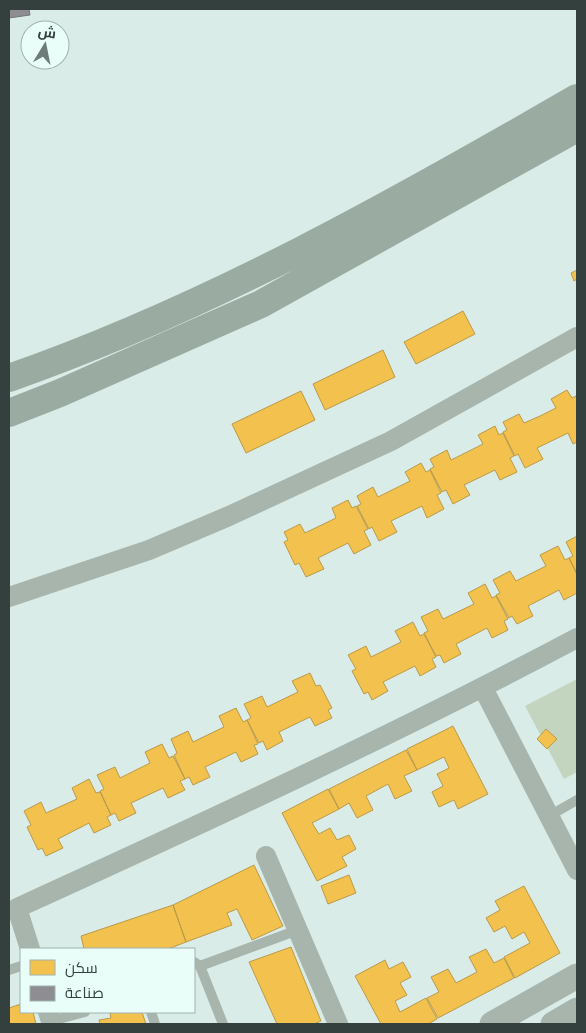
<svg xmlns="http://www.w3.org/2000/svg" width="586" height="1033" viewBox="0 0 586 1033" font-family="Bitter,Cairo,serif">
  <style>
    .green { fill: #c3d5be }
    .homes { fill: #f2c14e; stroke: #b99a49 }
    .industry { fill: #8d8d92; stroke: #727678 }
    .lines { fill: none; stroke-linecap: round; stroke-linejoin: round }
    .service { stroke: #a7b5ac; stroke-width: 10 }
    .minor { stroke: #a7b5ac; stroke-width: 20 }
    .tertiary { stroke: #a7b5ac; stroke-width: 25 }
    .primary { stroke: #9aaca2; stroke-width: 28 }
  </style>
  <rect width="100%" height="100%" fill="#daece8"/>
  <path class="green" d="M 577,679 L 577,772 L 564,779 L 525,706 Z"/>
  <path class="homes" d="M 577,270 L 577,279 L 574,281 L 571,273 Z
    M 463,311 L 475,334 L 416,364 L 404,342 Z
    M 383,350 L 395,377 L 325,410 L 313,384 Z
    M 567,390 L 572,398 L 576,396 L 577,400 L 577,442 L 573,444 L 568,433 L 537,448 L 543,459 L 525,468 L 518,454 L 515,456 L 503,432 L 507,430 L 503,422 L 519,414 L 524,423 L 540,416 L 556,408 L 551,399 Z
    M 301,391 L 315,420 L 246,453 L 232,424 Z
    M 495,426 L 499,435 L 503,433 L 514,456 L 510,458 L 517,472 L 500,480 L 495,470 L 464,485 L 470,495 L 453,504 L 446,490 L 442,492 L 430,469 L 434,467 L 430,459 L 447,450 L 451,460 L 483,444 L 478,435 Z
    M 421,463 L 426,472 L 430,470 L 441,493 L 437,495 L 444,509 L 427,518 L 422,506 L 391,521 L 397,532 L 379,541 L 372,527 L 369,529 L 357,506 L 361,504 L 357,496 L 373,487 L 378,497 L 410,481 L 405,472 Z
    M 348,500 L 352,508 L 356,506 L 368,529 L 364,531 L 371,545 L 354,554 L 348,543 L 318,558 L 324,569 L 306,577 L 299,563 L 295,565 L 284,542 L 288,540 L 284,532 L 300,524 L 305,533 L 336,518 L 332,508 Z
    M 577,536 L 577,573 L 569,558 L 573,556 L 566,542 Z
    M 558,546 L 565,560 L 569,558 L 577,575 L 577,593 L 564,600 L 559,590 L 528,606 L 533,616 L 517,624 L 512,616 L 509,618 L 496,595 L 500,593 L 493,580 L 510,571 L 516,581 L 546,566 L 540,555 Z
    M 485,584 L 492,598 L 496,596 L 508,619 L 504,621 L 508,630 L 492,638 L 487,628 L 456,644 L 461,654 L 444,663 L 440,655 L 436,656 L 424,633 L 428,631 L 421,617 L 438,609 L 443,619 L 474,604 L 468,593 Z
    M 413,622 L 420,636 L 424,634 L 436,657 L 432,659 L 436,667 L 420,676 L 415,666 L 383,682 L 388,691 L 372,700 L 368,692 L 364,694 L 352,671 L 356,669 L 348,655 L 366,646 L 371,657 L 401,642 L 395,631 Z
    M 310,673 L 316,686 L 320,685 L 332,708 L 328,710 L 332,718 L 315,726 L 310,717 L 279,732 L 283,741 L 267,750 L 263,741 L 259,743 L 247,720 L 251,718 L 244,704 L 262,696 L 267,707 L 298,692 L 292,681 Z
    M 236,708 L 243,722 L 247,720 L 258,744 L 254,745 L 258,754 L 241,762 L 236,752 L 205,767 L 210,777 L 193,785 L 189,777 L 185,779 L 174,755 L 177,753 L 171,739 L 188,731 L 193,742 L 224,727 L 219,716 Z
    M 453,726 L 488,794 L 458,809 L 454,800 L 439,807 L 432,792 L 443,786 L 437,774 L 449,768 L 444,757 L 417,770 L 407,749 Z
    M 546,729 L 557,739 L 547,749 L 537,739 Z
    M 162,744 L 169,758 L 173,756 L 185,779 L 180,781 L 185,790 L 168,798 L 163,788 L 131,803 L 136,813 L 119,821 L 115,813 L 111,815 L 100,791 L 104,789 L 97,775 L 115,767 L 120,778 L 150,763 L 145,752 Z
    M 406,750 L 417,770 L 404,776 L 412,791 L 395,799 L 388,784 L 366,796 L 373,810 L 357,818 L 349,803 L 339,809 L 329,789 Z
    M 89,779 L 96,793 L 100,792 L 111,815 L 107,817 L 111,825 L 94,833 L 89,823 L 58,839 L 63,848 L 46,856 L 42,848 L 38,850 L 27,827 L 31,825 L 24,811 L 41,802 L 46,813 L 77,799 L 72,788 Z
    M 328,789 L 339,809 L 312,823 L 319,834 L 330,828 L 337,840 L 349,835 L 356,849 L 342,857 L 347,866 L 317,881 L 282,813 Z
    M 254,865 L 283,926 L 252,940 L 237,909 L 227,913 L 232,925 L 186,942 L 173,905 Z
    M 349,875 L 356,893 L 328,904 L 321,886 Z
    M 524,886 L 560,953 L 515,978 L 504,957 L 530,943 L 524,932 L 512,939 L 505,926 L 494,932 L 486,918 L 500,910 L 495,901 Z
    M 173,905 L 186,942 L 168,949 L 84,949 L 81,936 Z
    M 291,947 L 321,1021 L 314,1024 L 277,1024 L 249,962 Z
    M 486,949 L 494,963 L 504,958 L 514,978 L 438,1018 L 427,998 L 439,992 L 431,977 L 448,969 L 456,983 L 477,972 L 469,957 Z
    M 385,960 L 389,969 L 403,962 L 411,977 L 400,983 L 407,995 L 395,1001 L 400,1012 L 426,998 L 437,1019 L 428,1024 L 381,1024 L 355,976 Z
    M 21,1004 L 21,1012 L 33,1012 L 36,1024 L 9,1024 L 9,1008 Z
    M 142,1012 L 146,1024 L 100,1024 L 99,1020 L 111,1018 L 110,1013 L 113,1012 Z"/>
  <path class="industry" d="M 9,9 L 29,9 L 30,15 L 9,18 Z"/>
  <g class="lines">
    <path class="service" d="M 549,816 L 577,800
      M 194,962 L 200,966 L 223,1024
      M 200,966 L 298,930
      M 9,970 L 21,966
      M 151,1012 L 155,1024
      M 51,1021 L 85,1012"/>
    <path class="minor" d="M 9,597 L 149,550 L 229,516 L 391,441 L 577,337
      M 483,688 L 577,870
      M 266,856 L 338,1024
      M 30,949 L 17,908 C 206,822 394,735 577,638
      M 48,1012 L 52,1024"/>
    <path class="tertiary" d="M 492,1024 L 577,976
      M 553,1024 L 577,1010"/>
    <path class="primary" d="M 9,378 C 209,308 395,203 577,98
      M 9,413 L 60,393 L 261,304 L 577,128"/>
  </g>
  <rect width="586" height="1033" fill="none" stroke="#33403d" stroke-width="20"/>
  <rect x="20" y="948" width="175" height="65" fill="#e9fef9" stroke="#a0b2ae"/>
  <rect x="30" y="960" width="25" height="15" fill="#f2c14e" stroke="#a0b2ae"/>
  <text x="65" y="973" font-size="15" fill="#33403d">سكن</text>
  <rect x="30" y="986" width="25" height="15" fill="#8d8d92" stroke="#a0b2ae"/>
  <text x="65" y="998" font-size="15" fill="#33403d">صناعة</text>
  <g transform="translate(45 45) rotate(10)"><circle r="24" fill="#e9fef9" stroke="#a0b2ae"/>
  <path d="M0-4L9 19L0 12L-9 19Z" fill="#6d7c79"/>
  <text y="-8" font-size="14" font-weight="bold" text-anchor="middle" fill="#33403d">ش</text>
  </g>
</svg>
